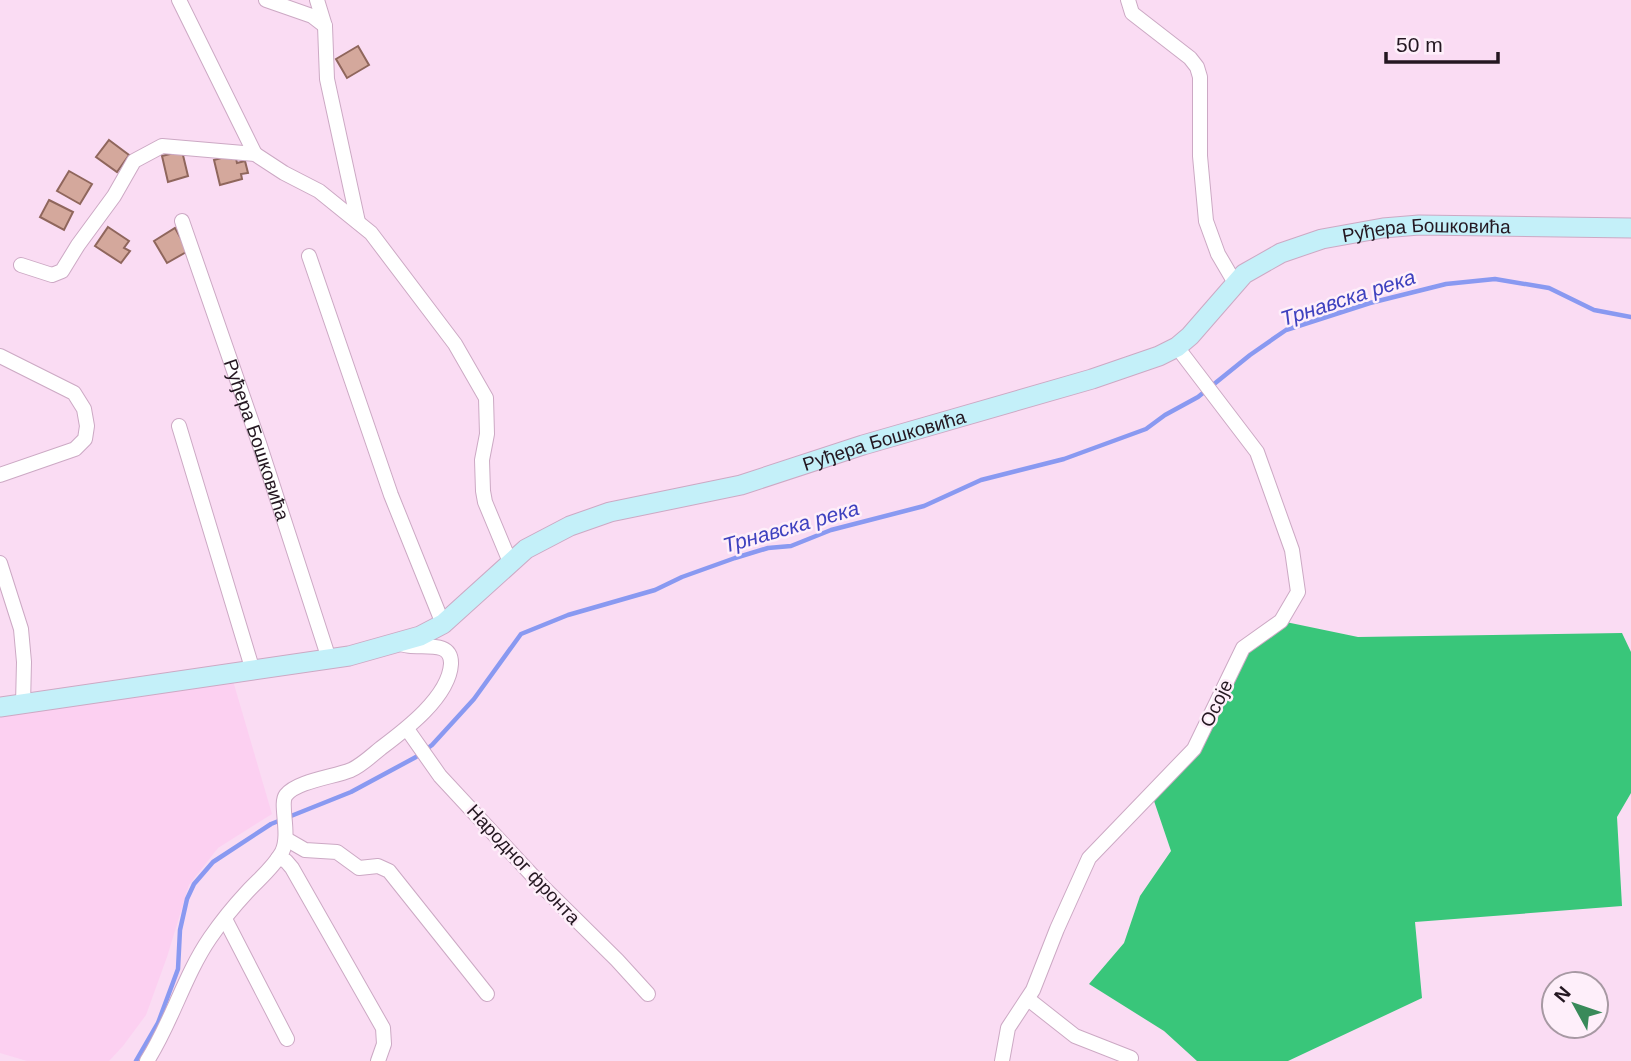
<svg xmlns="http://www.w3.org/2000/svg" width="1631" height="1061" viewBox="0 0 1631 1061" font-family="Helvetica,sans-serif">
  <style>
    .built { fill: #fcd0f1 }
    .forest { fill: #39c67a }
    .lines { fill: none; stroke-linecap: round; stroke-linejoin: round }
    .stream { stroke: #8999f1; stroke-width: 4.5 }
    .building { fill: #d4a89c; stroke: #8f665c; stroke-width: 2 }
    .street-casing { stroke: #cca9c4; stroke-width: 16 }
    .secondary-casing { stroke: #cca9c4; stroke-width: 21 }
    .street { stroke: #fff; stroke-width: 14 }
    .secondary { stroke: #c4f0f9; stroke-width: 19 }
    .labels { text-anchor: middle; stroke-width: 5; stroke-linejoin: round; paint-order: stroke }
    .street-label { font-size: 19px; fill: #241721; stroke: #feeffa }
    .water-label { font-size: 21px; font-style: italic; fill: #3e41bf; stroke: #feeffa }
  </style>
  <rect width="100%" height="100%" fill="#fadcf3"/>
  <path class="built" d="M 231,674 L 272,814 L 218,848 L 189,885 L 167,957 L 146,1015 L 123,1046 L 109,1061 L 27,1061 L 0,1053 L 0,707 Z"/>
  <path class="forest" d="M 1281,621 L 1358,637 L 1622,633 L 1631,652 L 1631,793 L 1617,817 L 1622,906 L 1415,922 L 1422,998 L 1288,1061 L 1197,1061 L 1164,1031 L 1089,984 L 1124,943 L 1140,896 L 1171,851 L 1152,795 L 1194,749 L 1243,648 Z"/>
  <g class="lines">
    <path class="stream" d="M 136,1061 L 158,1023 L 178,969 L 180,930 L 187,899 L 194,884 L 213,862 L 271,824 L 351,792 L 416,757 L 432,745 L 474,699 L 521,634 L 568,615 L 655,590 L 682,577 L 735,558 L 768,548 L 791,546 L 831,530 L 924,506 L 981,480 L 1064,459 L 1146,429 L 1165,415 L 1198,397 L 1250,355 L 1286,330 L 1370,303 L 1446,284 L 1495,279 L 1549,288 L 1594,310 L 1631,317"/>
  </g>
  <path class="building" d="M 358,46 L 369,65 L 347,78 L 336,59 Z
    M 109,140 L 129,155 L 117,172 L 96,157 Z
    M 182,151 L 188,176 L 168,182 L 162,156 Z
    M 235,154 L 237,163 L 245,161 L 248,173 L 241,174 L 242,179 L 220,185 L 214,160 Z
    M 69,171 L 92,184 L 80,204 L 57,191 Z
    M 49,200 L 73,212 L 64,230 L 40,217 Z
    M 108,227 L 129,241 L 124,248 L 130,251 L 121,263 L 95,246 Z
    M 175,228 L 188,251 L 167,263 L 154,241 Z"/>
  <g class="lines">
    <defs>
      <g id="street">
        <path d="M 179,0 L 255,154"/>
        <path d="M 266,0 L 312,16 L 325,26"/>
        <path d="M 317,0 L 325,26 L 327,79 L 358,222"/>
        <path d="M 1128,0 L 1132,13 L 1190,58 L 1197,67 L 1200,77 L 1200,156 L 1206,221 L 1218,254 L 1235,283"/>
        <path id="s1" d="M 182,221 L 259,443 L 329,659"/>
        <path d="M 309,256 L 391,495 L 443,624"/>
        <path d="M 21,265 L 52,275 L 62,271 L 78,245 L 114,196 L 134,161 L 162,146 L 255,154 L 284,173 L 319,191 L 371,233 L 455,344 L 486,398 L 487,434 L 482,460 L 483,491 L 485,502 L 510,562"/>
        <path d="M 0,356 L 74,393 L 84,409 L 87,426 L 85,439 L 75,449 L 0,475"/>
        <path d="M 179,426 L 253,671"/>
        <path d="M 0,563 L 21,629 L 24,662 L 23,704"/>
        <path d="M 407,729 L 440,776 L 544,888 L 617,960 L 648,994"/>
        <path d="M 286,839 L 305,850 L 337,852 L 359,868 L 378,866 L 389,871 L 487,994"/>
        <path d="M 278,858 L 286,861 L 292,868 L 383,1028 L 384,1044 L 378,1061"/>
        <path d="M 225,919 L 287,1039"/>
        <path d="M 1028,999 L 1075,1036 L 1131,1058"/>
        <path d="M 147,1061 C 172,1022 184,976 210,938 C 221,922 234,906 247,892 C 259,879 274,867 282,852 C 291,834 279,804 286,795 C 297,781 334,777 351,770 C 362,765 371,756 381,748 C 405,730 449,697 451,664 C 452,636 414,652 399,643"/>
        <path d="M 1002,1061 L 1008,1028 L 1033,990 L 1057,929 L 1089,858 L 1194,749 L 1243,648 L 1281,621 L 1298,592 L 1292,550 L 1257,452 L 1177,347"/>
      </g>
      <g id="secondary">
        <path id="s2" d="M 0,707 L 349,656 L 420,636 L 443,624 L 526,549 L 570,526 L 610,512 L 741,485 L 863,445 L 1092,379 L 1159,356 L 1177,347 L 1190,336 L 1244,274 L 1281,253 L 1322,239 L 1383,228 L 1419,225 L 1631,228"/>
      </g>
    </defs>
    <use href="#street" class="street-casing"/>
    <use href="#secondary" class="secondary-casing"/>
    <use href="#street" class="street"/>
    <use href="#secondary" class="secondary"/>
  </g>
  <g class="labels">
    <g class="street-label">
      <text dy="7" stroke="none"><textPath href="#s2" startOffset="1538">Руђера Бошковића</textPath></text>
      <text dy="7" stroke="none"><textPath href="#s1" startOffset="231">Руђера Бошковића</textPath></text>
      <text dy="7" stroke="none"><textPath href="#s2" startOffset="940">Руђера Бошковића</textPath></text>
      <text transform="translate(1216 703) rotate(-64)" y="7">Осоје</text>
      <text transform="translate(524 864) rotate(47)" y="7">Народног фронта</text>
    </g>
    <g class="water-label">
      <text transform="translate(1348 298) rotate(-18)" y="7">Трнавска река</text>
      <text transform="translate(791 527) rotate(-16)" y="7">Трнавска река</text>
    </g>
  </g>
  <g transform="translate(1575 1005) rotate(310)"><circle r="33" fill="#feeffa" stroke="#a799a3" stroke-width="2"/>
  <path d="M0-5L12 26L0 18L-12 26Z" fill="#398a5a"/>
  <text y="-10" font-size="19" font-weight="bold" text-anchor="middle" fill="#241721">N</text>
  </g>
  <path d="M1386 52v10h112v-10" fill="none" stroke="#241721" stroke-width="3.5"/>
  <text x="1396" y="52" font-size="21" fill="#241721" stroke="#feeffa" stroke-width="5" paint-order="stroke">50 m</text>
</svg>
